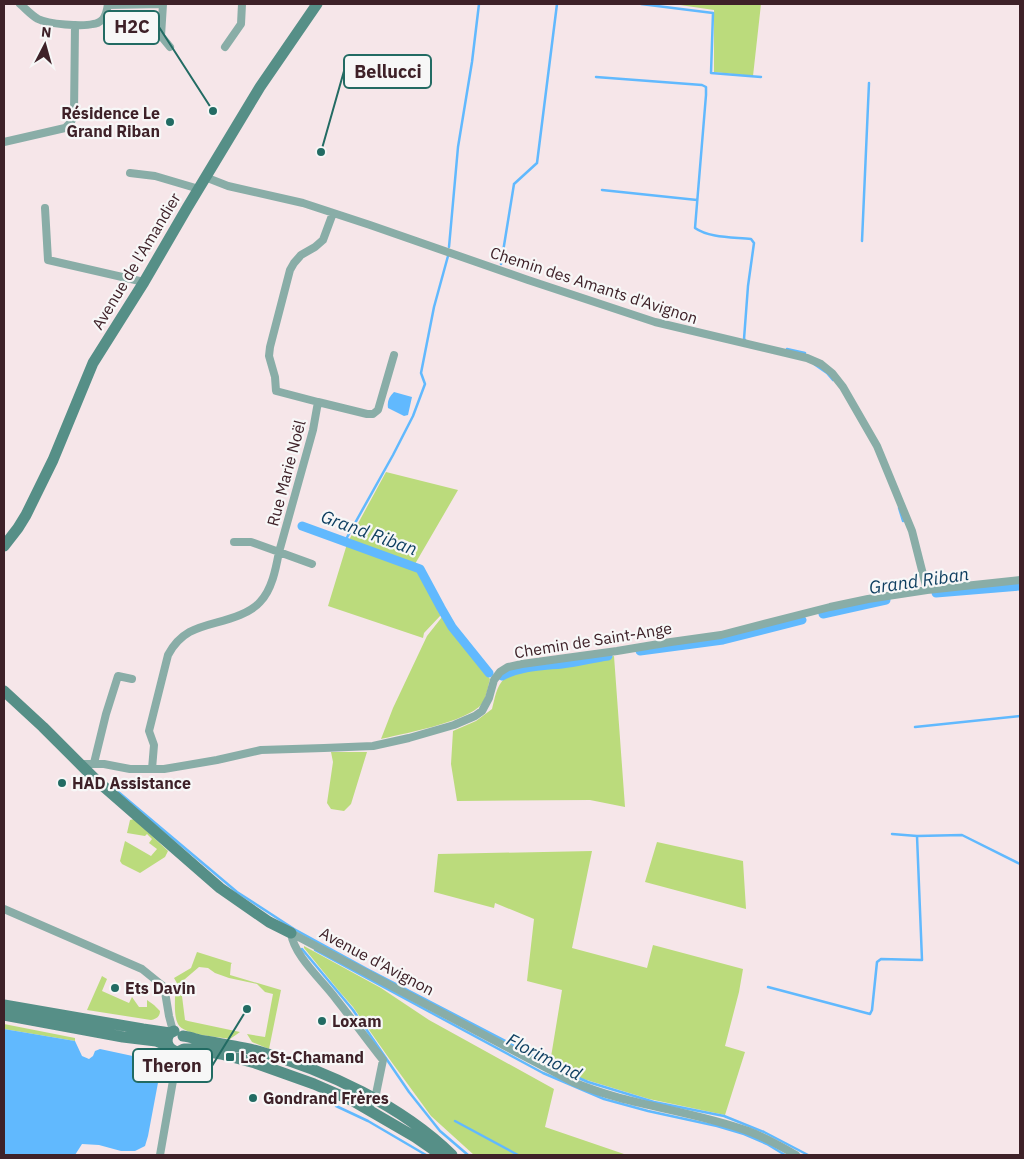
<svg xmlns="http://www.w3.org/2000/svg" width="1024" height="1159" viewBox="0 0 1024 1159" font-family="'IBM Plex Sans',sans-serif">
  <style>
    .green { fill: #bbdb7c }
    .water { fill: #61b9fe }
    .lines { fill: none; stroke-linecap: round; stroke-linejoin: round }
    .stream { stroke: #61b9fe; stroke-width: 2.5 }
    .canal { stroke: #61b9fe; stroke-width: 9 }
    .street { stroke: #89ada7; stroke-width: 8 }
    .secondary { stroke: #568f87; stroke-width: 11 }
    .poi-dot { fill: #226b63; stroke: #f7f7f7; stroke-width: 2 }
    .labels { text-anchor: middle; stroke-width: 4.5; stroke-linejoin: round; paint-order: stroke }
    .poi-label { font-size: 16px; font-weight: bold; fill: #3e2128; stroke: #f7f7f7; text-anchor: start }
    .street-label { font-size: 16px; fill: #3e2128; stroke: #f7f7f7 }
    .water-label { font-size: 18px; font-style: italic; fill: #0c3d5f; stroke: #f7f7f7 }
    .leader { fill: none; stroke: #226b63; stroke-width: 2 }
    .callout-dot { fill: #226b63; stroke: #f7f7f7; stroke-width: 2 }
    .callout { fill: #f7f7f7; stroke: #226b63; stroke-width: 2 }
    .callout-label { font-size: 18px; text-anchor: middle; font-weight: bold; fill: #3e2128 }
  </style>
  <rect width="100%" height="100%" fill="#f6e6e9"/>
  <path class="green" d="M 673,4 L 761,4 L 753,76 L 714,72 L 714,10 Z
    M 386,472 L 458,490 L 415,564 L 349,540 Z
    M 347,544 L 417,571 L 441,615 L 424,633 L 423,638 L 328,606 Z
    M 442,617 L 490,679 C 488,686 487,695 483,702 C 473,721 402,734 381,739 L 393,708 L 427,636 Z
    M 614,656 L 625,807 L 590,800 L 457,801 L 451,764 L 453,731 L 476,721 L 492,709 C 495,698 496,686 505,678 C 516,667 594,659 614,656 Z
    M 331,752 L 367,752 L 351,804 L 344,811 L 331,809 L 327,803 L 333,762 Z
    M 134,819 L 168,851 L 165,857 L 140,873 L 122,864 L 120,861 L 125,841 L 151,856 L 157,849 L 149,843 L 152,839 L 147,834 L 145,836 L 127,833 L 130,820 Z
    M 657,842 L 743,861 L 746,909 L 645,882 Z
    M 592,851 L 572,948 L 647,968 L 653,945 L 743,969 L 739,992 L 725,1046 L 745,1052 L 725,1115 L 649,1099 L 580,1078 L 550,1063 L 562,990 L 527,981 L 534,919 L 495,903 L 494,908 L 434,892 L 438,854 Z
    M 304,946 L 381,988 L 429,1020 L 554,1089 L 545,1127 L 624,1154 L 624,1155 L 474,1155 L 431,1116 L 393,1064 L 353,1007 L 339,991 L 304,948 Z
    M 197,952 L 232,963 L 231,964 L 230,975 L 281,990 L 269,1049 L 252,1042 L 247,1034 L 265,1037 L 273,994 L 265,992 L 257,984 L 229,978 L 215,973 L 208,968 L 199,967 L 178,985 L 174,978 L 191,968 Z
    M 102,976 L 107,979 L 102,991 L 129,1003 L 132,997 L 139,1007 L 147,1007 L 147,1000 L 154,1005 L 160,1011 C 160,1017 156,1019 151,1020 L 87,1010 Z
    M 177,993 L 182,996 L 185,1020 L 188,1021 L 240,1032 L 230,1039 C 219,1037 183,1035 178,1024 C 174,1016 175,1005 175,996 Z
    M 4,1024 L 75,1038 L 75,1041 L 4,1029 Z"/>
  <path class="water" d="M 394,392 L 412,397 L 408,415 L 404,416 L 388,408 C 387,401 389,397 394,392 Z
    M 4,1029 L 75,1041 L 82,1056 L 89,1059 L 93,1056 L 95,1051 L 100,1049 L 156,1061 L 160,1064 L 160,1072 L 148,1136 L 145,1146 L 135,1151 L 121,1151 L 99,1145 L 82,1144 L 75,1155 L 4,1155 Z"/>
  <g class="lines">
    <path class="stream" d="M 641,4 L 713,13 L 711,73 L 761,77
      M 596,77 L 702,85 L 706,87 L 706,95 L 695,228 C 709,238 734,237 751,239 L 754,243 L 748,286 L 744,339 L 745,340
      M 602,190 L 697,200
      M 862,241 L 869,83
      M 449,247 L 458,147 L 472,62 L 479,4
      M 501,264 L 514,184 L 537,163 L 557,4
      M 787,349 L 805,353
      M 814,364 L 827,373 L 833,380
      M 899,508 L 903,521
      M 345,541 L 393,455 L 413,416 L 425,384 L 421,373 L 434,307 L 448,256
      M 915,727 L 1020,716
      M 110,785 L 237,892 L 294,929 L 367,969 L 567,1073 L 588,1082 L 654,1102 L 724,1116 L 764,1132 L 808,1155
      M 892,834 L 917,836 L 962,835 L 1020,864
      M 302,949 L 353,1010 L 409,1092 L 440,1131 L 468,1155
      M 315,950 L 543,1073 L 604,1099 L 648,1111 L 717,1126 L 744,1134 L 767,1144 L 785,1155
      M 768,987 L 870,1014 L 872,1010 L 877,962 L 881,959 L 922,960 L 917,836
      M 336,1106 L 368,1121 L 426,1155
      M 455,1121 L 518,1155"/>
    <path class="canal" d="M 302,526 L 420,569 L 441,608 L 452,627 L 489,673
      M 936,593 L 1020,586
      M 823,614 L 886,600
      M 640,651 L 723,640 L 802,620
      M 502,676 C 521,666 541,666 562,664 C 578,662 593,658 608,656"/>
    <path class="street" d="M 20,4 C 26,9 31,15 38,19 C 48,24 82,27 93,24 C 97,24 101,21 103,19 C 107,14 107,9 108,4
      M 108,5 L 163,4 L 161,36 L 170,47
      M 225,47 L 241,24 L 242,4
      M 4,142 L 65,128 L 71,122 L 74,114 L 75,25
      M 130,173 L 155,176 L 199,189
      M 205,177 L 228,186 L 303,203 L 370,225 L 528,280 L 655,322 L 807,358 L 821,364 L 832,373 L 843,387 L 877,446 L 912,531 L 927,590
      M 45,208 L 48,260 L 144,282
      M 318,402 L 367,414 L 373,414 L 378,410 L 394,355
      M 312,564 L 279,552 L 313,430 L 318,402 L 276,391 L 275,377 L 269,356 L 270,347 L 290,270 L 294,263 L 301,255 L 315,247 L 323,240 L 333,213
      M 94,763 L 106,714 L 118,676 L 132,679
      M 80,764 L 104,764 L 130,769 L 164,769 L 217,760 L 261,750 L 324,748 L 373,746 L 409,738 L 454,725 L 475,716 L 482,711 L 489,698 L 494,680 L 500,672 L 508,667 L 522,664 L 617,651 L 671,642 L 721,635 L 830,607 L 868,599 L 927,590 L 1020,580
      M 152,769 L 154,745 L 149,731 L 168,655 C 185,623 211,627 240,615 C 247,612 255,608 260,602 C 272,590 276,568 279,552 L 251,542 L 234,542
      M 4,909 L 142,969 L 163,986 L 165,992 L 169,1016 L 173,1031
      M 291,933 L 573,1082 C 629,1106 690,1110 748,1131 C 765,1137 780,1146 796,1155
      M 291,933 C 294,956 322,980 336,999 C 352,1019 367,1040 383,1060 L 376,1094 L 368,1110
      M 160,1155 L 178,1052"/>
    <path class="secondary" d="M 4,546 L 18,528 L 26,515 L 53,460 L 93,363 L 144,282 L 187,208 L 260,87 L 317,4
      M 4,691 L 43,727 L 95,779 L 220,888 L 269,922 L 291,933
      M 4,1005 L 143,1029 L 170,1033 L 174,1031
      M 4,1015 L 123,1037 L 156,1041 L 168,1046
      M 170,1033 C 164,1041 168,1050 178,1052 L 184,1049 L 191,1049 L 221,1054 L 255,1063 L 314,1084 L 353,1101 L 415,1137 L 441,1155
      M 183,1036 C 191,1037 198,1040 205,1041 C 223,1044 241,1047 258,1051 C 326,1070 402,1106 452,1155"/>
  </g>
  <g class="poi-dot">
    <circle cx="170" cy="122" r="5"/>
    <circle cx="62" cy="783" r="5"/>
    <circle cx="115" cy="988" r="5"/>
    <circle cx="322" cy="1021" r="5"/>
    <rect x="225" y="1052" width="10" height="10" rx="2.5"/>
    <circle cx="253" cy="1098" r="5"/>
  </g>
  <g class="labels">
    <g class="poi-label">
      <text x="160" y="119" text-anchor="end">Résidence Le<tspan x="160" dy="18">Grand Riban</tspan></text>
      <text x="72" y="789">HAD Assistance</text>
      <text x="125" y="994">Ets Davin</text>
      <text x="332" y="1027">Loxam</text>
      <text x="240" y="1063">Lac St-Chamand</text>
      <text x="263" y="1104">Gondrand Frères</text>
    </g>
    <g class="street-label">
      <text transform="translate(136 261) rotate(-59)" y="6">Avenue de l'Amandier</text>
      <text transform="translate(594 285) rotate(18)" y="6">Chemin des Amants d'Avignon</text>
      <text transform="translate(286 473) rotate(-75)" y="6">Rue Marie Noël</text>
      <text transform="translate(593 640) rotate(-9)" y="6">Chemin de Saint-Ange</text>
      <text transform="translate(377 961) rotate(28)" y="6">Avenue d'Avignon</text>
    </g>
    <g class="water-label">
      <text transform="translate(369 533) rotate(20)" y="6">Grand Riban</text>
      <text transform="translate(919 581) rotate(-8)" y="6">Grand Riban</text>
      <text transform="translate(544 1057) rotate(27)" y="6">Florimond</text>
    </g>
  </g>
  <path class="leader" d="M213 111L159 27M321 152L344 71M247 1009L212 1066"/>
  <g class="callout-dot">
    <circle cx="213" cy="111" r="5"/>
    <circle cx="321" cy="152" r="5"/>
    <circle cx="247" cy="1009" r="5"/>
  </g>
  <g class="callout">
    <rect x="104" y="11" width="55" height="33" rx="5"/>
    <rect x="344" y="55" width="87" height="33" rx="5"/>
    <rect x="133" y="1049" width="79" height="33" rx="5"/>
  </g>
  <g class="callout-label">
    <text x="132" y="33">H2C</text>
    <text x="388" y="78">Bellucci</text>
    <text x="172" y="1072">Theron</text>
  </g>
  <rect width="1024" height="1159" fill="none" stroke="#3e2128" stroke-width="10"/>
  <g transform="translate(45 45) rotate(6)" stroke="#f7f7f7" stroke-width="4" paint-order="stroke">
  <path d="M0-4L9 19L0 12L-9 19Z" fill="#3e2128"/>
  <text y="-8" font-size="14" font-weight="bold" text-anchor="middle" fill="#3e2128">N</text>
  </g>
</svg>
